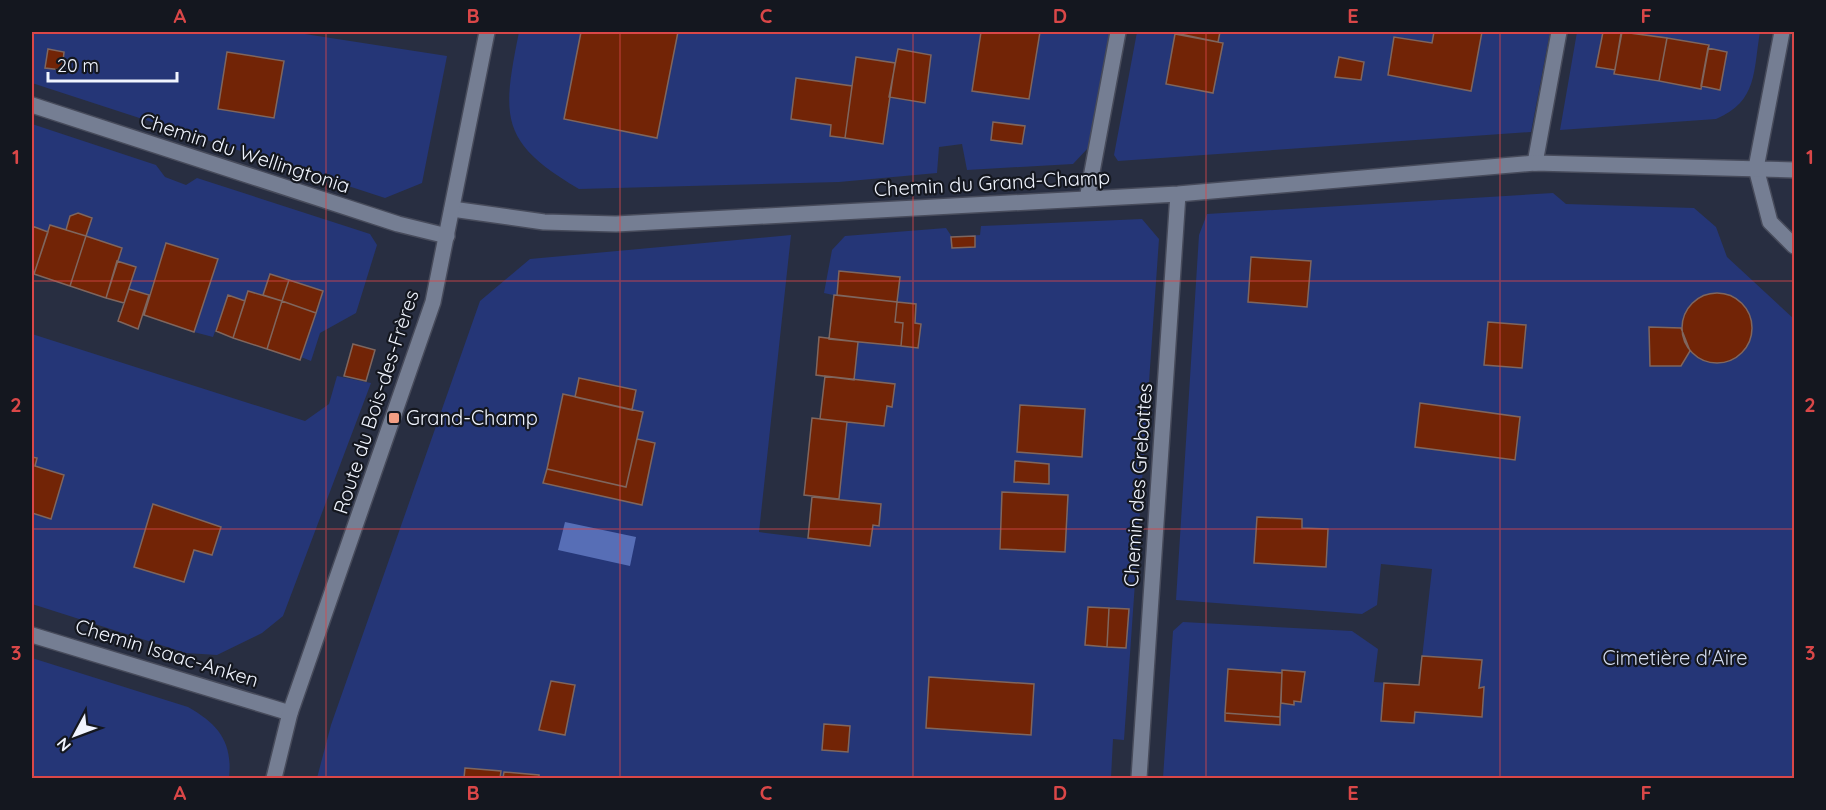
<svg xmlns="http://www.w3.org/2000/svg" width="1826" height="810" viewBox="0 0 1826 810" font-family="Quicksand,sans-serif">
  <style>
    .green { fill: #253677 }
    .water { fill: #576eb6 }
    .building { fill: #722406; stroke: #7f665e; stroke-width: 1.5 }
    .lines { fill: none; stroke-linecap: round; stroke-linejoin: round }
    .lane-casing { stroke: #474b5b; stroke-width: 18 }
    .street-casing { stroke: #474b5b; stroke-width: 18 }
    .secondary-casing { stroke: #474b5b; stroke-width: 18 }
    .lane { stroke: #757e93; stroke-width: 15 }
    .street { stroke: #757e93; stroke-width: 15 }
    .secondary { stroke: #757e93; stroke-width: 15 }
    .grid { fill: none; stroke: #da4748; stroke-width: 1.5; stroke-opacity: 0.55 }
    .poi-dot { fill: #f39f84; stroke: #14171f; stroke-width: 2 }
    .labels { text-anchor: middle; stroke-width: 4.5; stroke-linejoin: round; paint-order: stroke }
    .street-label { font-size: 20px; fill: #f0f4fe; stroke: #14171f }
    .poi-label { font-size: 20px; fill: #f0f4fe; stroke: #14171f; text-anchor: start }
    .park-label { font-size: 20px; fill: #d1d9ed; stroke: #14171f }
    .neatline { fill: none; stroke: #da4748; stroke-width: 2 }
    .grid-label { font-size: 20px; text-anchor: middle; font-weight: bold; fill: #da4748 }
  </style>
  <rect width="100%" height="100%" fill="#282e41"/>
  <path class="green" d="M 32,32 L 292,32 L 447,56 L 422,183 L 385,198 L 32,83 Z
    M 519,32 L 1110,32 L 1089,147 L 1073,164 L 967,170 L 962,144 L 939,147 L 937,173 L 839,182 L 579,189 C 499,142 502,117 519,32 Z
    M 1137,32 L 1550,32 L 1531,132 L 1118,161 L 1114,155 Z
    M 1577,32 L 1760,32 C 1753,72 1758,101 1716,119 L 1560,130 Z
    M 32,124 L 156,165 L 165,177 L 186,185 L 197,178 L 370,234 L 377,245 L 356,313 L 320,333 L 311,361 L 301,357 L 323,291 L 270,274 L 263,295 L 249,291 L 245,301 L 228,296 L 213,337 L 194,332 L 218,259 L 166,243 L 149,295 L 129,289 L 136,267 L 117,261 L 121,248 L 86,236 L 92,217 L 78,213 L 70,216 L 66,230 L 50,225 L 48,232 L 32,226 Z
    M 1553,193 L 1566,204 L 1694,208 L 1716,227 L 1727,257 L 1794,319 L 1794,778 L 1163,778 L 1173,631 L 1183,622 L 1352,631 L 1378,649 L 1374,682 L 1419,685 L 1432,569 L 1381,564 L 1377,605 L 1362,614 L 1176,600 L 1199,235 L 1207,214 Z
    M 1142,219 L 1159,239 L 1124,740 L 1113,739 L 1111,778 L 317,778 L 331,725 L 480,301 L 530,259 L 791,235 L 759,532 L 870,546 L 873,525 L 879,525 L 881,504 L 839,499 L 847,422 L 884,426 L 887,406 L 892,406 L 895,384 L 854,380 L 829,339 L 833,295 L 824,293 L 832,250 L 845,236 L 946,228 L 952,237 L 980,235 L 981,226 Z
    M 32,334 L 305,421 L 329,404 L 337,376 L 371,383 L 283,616 L 262,633 L 217,655 L 186,653 L 32,604 Z
    M 32,658 L 188,707 C 218,724 233,742 229,778 L 32,778 Z"/>
  <path class="water" d="M 565,522 L 636,537 L 630,566 L 558,550 Z"/>
  <path class="building" d="M 581,32 L 678,32 L 657,138 L 564,119 Z
    M 981,32 L 1040,32 L 1029,99 L 972,91 Z
    M 1181,32 L 1220,32 L 1218,42 L 1180,34 Z
    M 1434,32 L 1482,32 L 1471,91 L 1388,75 L 1394,37 L 1432,43 Z
    M 1603,32 L 1621,33 L 1615,70 L 1596,67 Z
    M 1622,32 L 1667,38 L 1659,81 L 1614,74 Z
    M 1175,34 L 1223,43 L 1213,93 L 1166,84 Z
    M 1667,38 L 1709,45 L 1701,89 L 1659,81 Z
    M 1708,48 L 1727,52 L 1720,90 L 1701,86 Z
    M 48,49 L 64,52 L 62,70 L 45,68 Z
    M 898,49 L 931,55 L 925,103 L 889,97 Z
    M 227,52 L 284,61 L 274,118 L 218,109 Z
    M 856,57 L 895,63 L 883,144 L 845,138 Z
    M 1339,57 L 1364,62 L 1361,80 L 1335,77 Z
    M 796,78 L 852,86 L 845,138 L 830,136 L 831,125 L 791,119 Z
    M 993,122 L 1025,126 L 1022,144 L 991,140 Z
    M 78,213 L 92,218 L 86,236 L 66,230 L 70,216 Z
    M 50,225 L 86,236 L 70,286 L 34,274 Z
    M 32,226 L 48,232 L 34,274 L 32,273 Z
    M 86,236 L 122,248 L 106,298 L 70,286 Z
    M 975,236 L 975,247 L 952,248 L 951,237 Z
    M 166,243 L 218,259 L 194,332 L 144,315 Z
    M 1251,257 L 1311,261 L 1307,307 L 1248,302 Z
    M 117,261 L 136,267 L 124,303 L 106,298 Z
    M 839,271 L 900,277 L 897,302 L 837,295 Z
    M 270,274 L 289,280 L 282,301 L 263,295 Z
    M 289,280 L 323,291 L 316,313 L 282,301 Z
    M 129,289 L 149,295 L 138,329 L 118,321 Z
    M 248,291 L 282,301 L 267,349 L 233,338 Z
    M1682 328a35 35 0 1 1 70 0a35 35 0 1 1-70 0Z
    M 228,295 L 245,301 L 233,338 L 216,331 Z
    M 834,295 L 897,302 L 895,322 L 903,323 L 901,346 L 829,339 Z
    M 282,301 L 316,313 L 300,360 L 267,349 Z
    M 897,302 L 916,304 L 915,323 L 921,324 L 918,348 L 901,346 L 903,323 L 895,322 Z
    M 1488,322 L 1526,325 L 1522,368 L 1484,365 Z
    M 1649,327 L 1681,328 L 1690,351 L 1681,366 L 1650,366 Z
    M 819,337 L 858,342 L 854,380 L 816,375 Z
    M 353,344 L 375,350 L 366,381 L 344,376 Z
    M 825,376 L 895,384 L 892,407 L 887,406 L 884,426 L 820,419 Z
    M 579,378 L 636,390 L 632,410 L 575,397 Z
    M 563,394 L 643,412 L 626,487 L 547,469 Z
    M 1420,403 L 1520,417 L 1515,460 L 1415,447 Z
    M 1020,405 L 1085,409 L 1082,457 L 1017,452 Z
    M 812,418 L 847,422 L 839,499 L 804,495 Z
    M 637,439 L 655,443 L 642,505 L 543,483 L 547,469 L 626,487 Z
    M 32,457 L 37,458 L 35,466 L 64,475 L 51,519 L 32,513 Z
    M 1015,461 L 1049,464 L 1049,484 L 1014,482 Z
    M 1002,492 L 1068,495 L 1065,552 L 1000,549 Z
    M 812,497 L 881,504 L 879,526 L 873,525 L 870,546 L 808,538 Z
    M 153,504 L 221,527 L 212,555 L 194,550 L 184,582 L 134,567 Z
    M 1257,517 L 1302,519 L 1302,528 L 1328,529 L 1326,567 L 1254,563 Z
    M 1088,607 L 1109,608 L 1107,647 L 1085,645 Z
    M 1109,608 L 1129,609 L 1126,648 L 1107,647 Z
    M 1422,656 L 1482,660 L 1479,688 L 1484,687 L 1482,717 L 1415,712 L 1414,723 L 1381,721 L 1384,683 L 1419,685 Z
    M 1228,669 L 1282,673 L 1280,717 L 1225,713 Z
    M 1282,670 L 1305,672 L 1301,702 L 1294,701 L 1294,705 L 1281,703 Z
    M 929,677 L 1034,684 L 1031,735 L 926,728 Z
    M 551,681 L 575,685 L 565,735 L 539,730 Z
    M 1225,713 L 1280,717 L 1280,725 L 1225,721 Z
    M 824,724 L 850,726 L 848,752 L 822,750 Z
    M 465,768 L 501,771 L 500,778 L 464,778 Z
    M 504,772 L 539,775 L 539,778 L 503,778 Z"/>
  <g class="lines">
    <defs>
      <path id="lane" d="M 1535,163 L 1559,32
        M 1756,168 L 1770,222 L 1794,246"/>
      <path id="street" d="M 32,105 L 398,224 L 447,236
        M 1756,168 L 1782,32
        M 1087,199 L 1118,32
        M 452,209 L 544,222 L 616,224 L 1178,194 L 1535,163 L 1794,170
        M 32,635 L 290,713
        M 1139,778 L 1178,194"/>
      <path id="secondary" d="M 274,778 L 290,713 L 433,302 L 487,32"/>
    </defs>
    <use href="#lane" class="lane-casing"/>
    <use href="#street" class="street-casing"/>
    <use href="#secondary" class="secondary-casing"/>
    <use href="#lane" class="lane"/>
    <use href="#street" class="street"/>
    <use href="#secondary" class="secondary"/>
  </g>
  <path class="grid" d="M 326,32 L 326,778M 620,32 L 620,778M 913,32 L 913,778M 1206,32 L 1206,778M 1500,32 L 1500,778M 32,281 L 1794,281M 32,529 L 1794,529"/>
  <rect class="poi-dot" x="388" y="412" width="12" height="12" rx="3"/>
  <g class="labels">
    <g class="street-label">
      <text transform="translate(245 153) rotate(18)" y="7">Chemin du Wellingtonia</text>
      <text transform="translate(992 183) rotate(-3)" y="7">Chemin du Grand-Champ</text>
      <text transform="translate(376 402) rotate(-72)" y="7">Route du Bois-des-Frères</text>
      <text transform="translate(1138 485) rotate(-86)" y="7">Chemin des Grebattes</text>
      <text transform="translate(167 653) rotate(17)" y="7">Chemin Isaac-Anken</text>
    </g>
    <g class="poi-label">
      <text x="406" y="425">Grand-Champ</text>
    </g>
    <g class="park-label">
      <text x="1675" y="665">Cimetière d'Aïre</text>
    </g>
  </g>
  <rect width="1826" height="810" fill="none" stroke="#14171f" stroke-width="66"/>
  <g transform="translate(75 735) rotate(229)" stroke="#14171f" stroke-width="4.5" paint-order="stroke">
  <path d="M0-4.5L10 22L0 15L-10 22Z" fill="#f0f4fe"/>
  <text y="-9" font-size="16" font-weight="bold" text-anchor="middle" fill="#f0f4fe">N</text>
  </g>
  <path d="M48 72v9h129v-9" fill="none" stroke="#f0f4fe" stroke-width="3"/>
  <text x="57" y="72" font-size="18" fill="#f0f4fe" stroke="#14171f" stroke-width="4.5" paint-order="stroke">20 m</text>
  <rect x="33" y="33" width="1760" height="744" class="neatline"/>
  <g class="grid-label">
    <text x="180" y="23">A</text>
    <text x="473" y="23">B</text>
    <text x="766" y="23">C</text>
    <text x="1060" y="23">D</text>
    <text x="1353" y="23">E</text>
    <text x="1646" y="23">F</text>
    <text x="16" y="164">1</text>
    <text x="1810" y="164">1</text>
    <text x="16" y="412">2</text>
    <text x="1810" y="412">2</text>
    <text x="16" y="660">3</text>
    <text x="1810" y="660">3</text>
    <text x="180" y="800">A</text>
    <text x="473" y="800">B</text>
    <text x="766" y="800">C</text>
    <text x="1060" y="800">D</text>
    <text x="1353" y="800">E</text>
    <text x="1646" y="800">F</text>
  </g>
</svg>
